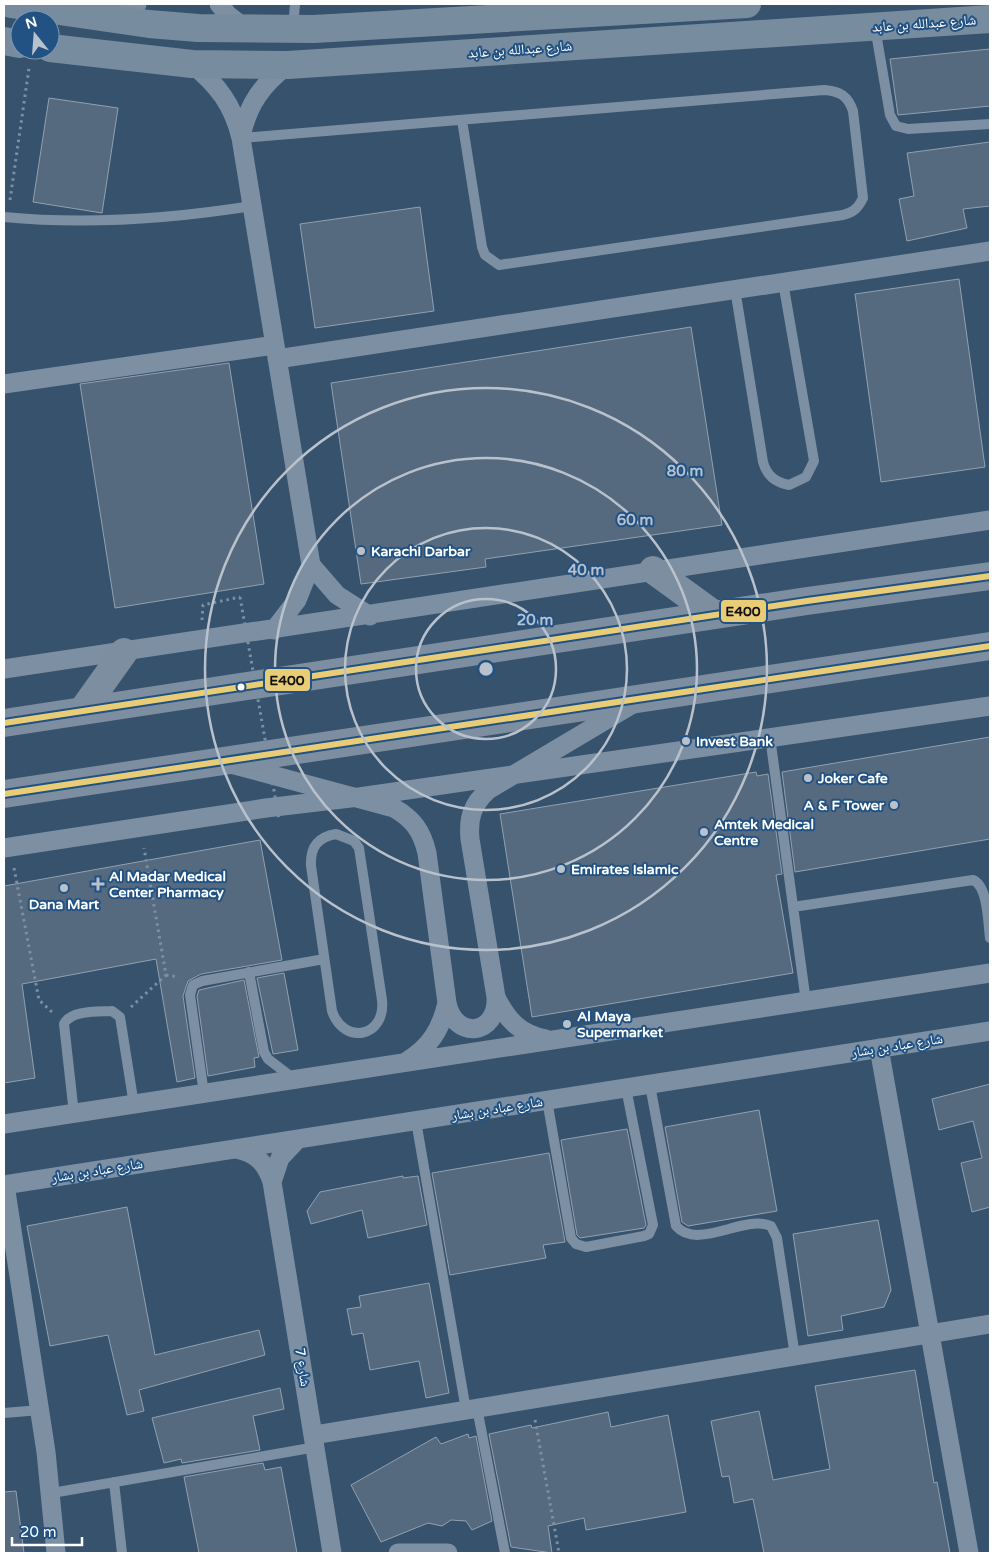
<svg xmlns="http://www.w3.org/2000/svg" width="994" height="1557" viewBox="0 0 994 1557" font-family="'Varela Round','Noto Naskh Arabic',sans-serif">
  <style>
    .building { fill: #556a7f; stroke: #91a1b1 }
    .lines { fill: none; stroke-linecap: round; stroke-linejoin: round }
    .path { stroke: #7d90a3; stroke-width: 3; stroke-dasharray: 2.5 4; stroke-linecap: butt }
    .service { stroke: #7d90a3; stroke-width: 10 }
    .minor { stroke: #7d90a3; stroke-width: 19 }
    .secondary { stroke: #788c9f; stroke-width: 28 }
    .primary { stroke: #7c8ea0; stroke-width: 28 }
    .path-bridge { stroke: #7d90a3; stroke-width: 3; stroke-dasharray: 2.5 4; stroke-linecap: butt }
    .bus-1-casing { stroke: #215283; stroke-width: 10 }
    .bus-1 { stroke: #e8cd76; stroke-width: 6 }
    .ring { fill: none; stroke: #b9c2cc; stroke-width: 2.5 }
    .poi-dot { fill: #b9c2cc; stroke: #215283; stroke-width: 2 }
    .bus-dot { fill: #fff; stroke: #215283; stroke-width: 2 }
    .labels { text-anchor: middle; stroke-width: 4; stroke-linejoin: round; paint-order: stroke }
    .street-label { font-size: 14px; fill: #fff; stroke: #215283 }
    .poi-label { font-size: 14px; font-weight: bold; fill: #fff; stroke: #215283; text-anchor: start }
    .centre { fill: #b9c2cc; stroke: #215283; stroke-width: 2.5 }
    .ring-label { font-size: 15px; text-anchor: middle; font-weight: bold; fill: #b9c2cc; stroke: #215283; stroke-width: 4; stroke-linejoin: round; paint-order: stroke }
    .line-badge { stroke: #215283; stroke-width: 2 }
    .pale-badge-label { font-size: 14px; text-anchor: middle; font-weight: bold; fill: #111 }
  </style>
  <rect width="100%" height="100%" fill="#37526d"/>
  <path class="building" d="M 990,49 L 990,106 L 898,115 L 890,59 Z
    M 49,98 L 118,108 L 102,213 L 33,202 Z
    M 990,142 L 990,206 L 963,209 L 967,228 L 907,241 L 899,199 L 914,196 L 907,153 Z
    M 420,207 L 434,311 L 315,328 L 300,224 Z
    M 959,279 L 985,467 L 881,482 L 855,294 Z
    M 691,327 L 722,525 L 485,559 L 486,567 L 361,584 L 331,383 Z
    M 229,363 L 264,584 L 115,608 L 80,384 Z
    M 990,737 L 990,839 L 795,872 L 782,772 Z
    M 756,772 L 757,776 L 768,774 L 782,874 L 776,875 L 793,973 L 532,1017 L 500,814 Z
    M 260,840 L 282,960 L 201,974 L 188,981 L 183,996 L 195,1078 L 177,1082 L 156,959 L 22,984 L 35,1078 L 4,1083 L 4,886 Z
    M 284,973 L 298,1050 L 273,1054 L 257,978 Z
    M 244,980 L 259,1057 L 254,1058 L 255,1067 L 208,1076 L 197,996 L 199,990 Z
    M 990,1084 L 990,1207 L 972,1212 L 961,1163 L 982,1158 L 973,1121 L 939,1130 L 932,1099 Z
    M 759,1110 L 777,1211 L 688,1226 L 682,1222 L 665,1127 Z
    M 627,1129 L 646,1225 L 644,1228 L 580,1238 L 577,1235 L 561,1140 Z
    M 549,1153 L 565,1242 L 543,1245 L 546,1258 L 450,1275 L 432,1173 Z
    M 403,1176 L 403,1178 L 418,1176 L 427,1225 L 368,1238 L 362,1210 L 311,1224 L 307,1211 L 320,1192 Z
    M 127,1207 L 155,1355 L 259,1330 L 265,1355 L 139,1390 L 144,1411 L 127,1415 L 108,1335 L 50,1346 L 27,1226 Z
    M 878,1220 L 891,1290 L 884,1307 L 841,1316 L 843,1330 L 808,1336 L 793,1234 Z
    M 429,1283 L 449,1393 L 426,1398 L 419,1361 L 370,1370 L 363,1333 L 352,1335 L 347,1309 L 361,1307 L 359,1296 Z
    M 915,1370 L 934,1483 L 937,1482 L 950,1553 L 764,1553 L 753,1499 L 734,1503 L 729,1476 L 722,1477 L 711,1421 L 759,1411 L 773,1480 L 830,1469 L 815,1386 Z
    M 280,1388 L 284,1409 L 253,1416 L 260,1450 L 182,1463 L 181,1459 L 164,1463 L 152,1418 Z
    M 608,1412 L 611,1427 L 668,1415 L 686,1512 L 586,1530 L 584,1518 L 548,1526 L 552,1553 L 511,1547 L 489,1434 L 531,1425 L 532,1428 Z
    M 468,1434 L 469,1438 L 476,1436 L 492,1521 L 472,1530 L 466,1521 L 451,1520 L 442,1526 L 428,1523 L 381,1542 L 351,1485 L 436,1437 L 441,1444 Z
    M 263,1463 L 265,1470 L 281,1467 L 297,1553 L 199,1553 L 184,1477 Z
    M 16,1491 L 24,1553 L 4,1553 L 4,1492 Z"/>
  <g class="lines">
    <path class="path" d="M 10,200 L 29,68
      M 202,620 L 203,605 L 240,597
      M 14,868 L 39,1000 L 53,1013
      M 166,975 L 179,977
      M 131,1007 L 166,975 L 144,848
      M 535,1420 L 559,1553"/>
    <path class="service" d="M 875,27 L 890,115 L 896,126 L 908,129 L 990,124
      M 293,28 L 295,4
      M 241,138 L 824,90 C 840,91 848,96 853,111 L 863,198 C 858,208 854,212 843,215 L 499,265 L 485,255 L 482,247 L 462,120
      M 4,217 C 87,225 170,219 252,206
      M 735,289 L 763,462 C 767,476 775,482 789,485 L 806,477 L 814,461 L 783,282
      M 770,737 L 806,1002
      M 336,834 L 354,841 L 359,848 L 382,1000 C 386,1037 344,1046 332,1011 L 311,866 C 310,847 318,837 336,834 Z
      M 793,907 L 973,880 C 988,886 988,923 990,938
      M 249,972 L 264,1052 L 268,1059 L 294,1079
      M 650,1085 L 676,1226 C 698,1251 744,1214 771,1226 L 777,1238 L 795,1356
      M 204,1094 L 190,995 L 193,985 L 202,981 L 324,959
      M 547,1100 L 571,1238 L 576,1244 L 586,1247 L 644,1236 L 649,1234 L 653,1225 L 626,1088
      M 74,1114 L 64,1024 C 71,1010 98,1012 112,1011 L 120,1017 L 134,1105
      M 416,1121 L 466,1410
      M 477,1408 L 505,1553
      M 4,1413 L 40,1410
      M 114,1482 L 122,1553
      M 52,1493 L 316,1447"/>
    <path class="minor" d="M 219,4 L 228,15 L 246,29
      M 108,15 L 137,4
      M 192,64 C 218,85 233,105 241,138 L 311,565 L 297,600 L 274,630
      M 241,136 C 248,105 262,84 288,65
      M 277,359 L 990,251
      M 4,384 L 275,345
      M 311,565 L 337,595 L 370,616
      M 4,669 C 333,621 661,569 990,520
      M 231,764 L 394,808 C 413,819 422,831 427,853 L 447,1003 C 441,1029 430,1047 407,1061
      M 4,848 L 266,808 L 359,797 L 990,706
      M 447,1003 C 455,1041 498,1035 496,997
      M 546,1039 C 520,1034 507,1020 496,997 L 470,839 C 468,818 472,805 488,790 L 631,705
      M 879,1048 L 969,1553
      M 4,1124 L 990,973
      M 236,1149 C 256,1153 266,1163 272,1182 L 332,1553
      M 272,1182 L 280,1158 L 297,1140
      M 4,1185 L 990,1031
      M 5,1185 L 46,1452 L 56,1553
      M 314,1435 L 990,1324
      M 398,1553 L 448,1553"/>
    <path class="secondary" d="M 11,4 L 149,24 L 198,28 L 314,29 L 747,4
      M 4,41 L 20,44
      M 50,48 L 192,64 L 288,65 L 990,19"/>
    <path class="primary" d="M 653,570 L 715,615
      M 82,711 L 124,652
      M 4,723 L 807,601 L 990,576
      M 4,794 L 990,646"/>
    <path class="path-bridge" d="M 240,597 L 279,819"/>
    <defs>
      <path id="bus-1" d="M 4,723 L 807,601 L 990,576
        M 4,794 L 990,646"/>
    </defs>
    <use href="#bus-1" class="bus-1-casing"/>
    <use href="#bus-1" class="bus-1"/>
  </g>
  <g class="ring">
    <circle cx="486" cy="669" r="70"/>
    <circle cx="486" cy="669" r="141"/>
    <circle cx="486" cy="669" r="211"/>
    <circle cx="486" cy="669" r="281"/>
  </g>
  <g class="poi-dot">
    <circle cx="361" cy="551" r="5"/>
    <circle cx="686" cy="741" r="5"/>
    <circle cx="808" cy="778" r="5"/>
    <circle cx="894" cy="805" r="5"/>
    <circle cx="704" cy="832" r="5"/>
    <circle cx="561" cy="869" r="5"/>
    <path d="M95.5 876.5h5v5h5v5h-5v5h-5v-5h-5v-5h5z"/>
    <circle cx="64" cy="888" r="5"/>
    <circle cx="567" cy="1024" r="5"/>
  </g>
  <circle class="bus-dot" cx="241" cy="687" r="4.5"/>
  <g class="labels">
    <g class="street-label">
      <text transform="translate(924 23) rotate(-4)" y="5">شارع عبدالله بن عابد</text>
      <text transform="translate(520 49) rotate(-4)" y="5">شارع عبدالله بن عابد</text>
      <text transform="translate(897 1045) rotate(-9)" y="5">شارع عباد بن بشار</text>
      <text transform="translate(497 1108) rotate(-9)" y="5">شارع عباد بن بشار</text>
      <text transform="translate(97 1170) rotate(-9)" y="5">شارع عباد بن بشار</text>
      <text transform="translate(303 1367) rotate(81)" y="5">شارع 7</text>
    </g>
    <g class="poi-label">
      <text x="371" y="556">Karachi Darbar</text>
      <text x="696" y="746">Invest Bank</text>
      <text x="818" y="783">Joker Cafe</text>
      <text x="884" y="810" text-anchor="end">A &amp; F Tower</text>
      <text x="714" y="829">Amtek Medical<tspan x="714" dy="16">Centre</tspan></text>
      <text x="571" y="874">Emirates Islamic</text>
      <text x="109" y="881">Al Madar Medical<tspan x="109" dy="16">Center Pharmacy</tspan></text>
      <text x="64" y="909" text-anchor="middle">Dana Mart</text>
      <text x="577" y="1021">Al Maya<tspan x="577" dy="16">Supermarket</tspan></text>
    </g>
  </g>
  <circle cx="486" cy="669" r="8" class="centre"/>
  <g class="ring-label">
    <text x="685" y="476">80 m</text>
    <text x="635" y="525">60 m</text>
    <text x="586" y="575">40 m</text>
    <text x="535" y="625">20 m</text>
  </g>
  <g class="line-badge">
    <rect x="720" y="599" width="47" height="24" rx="5" fill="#e8cd76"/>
    <rect x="264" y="668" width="47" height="24" rx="5" fill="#e8cd76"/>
  </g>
  <g class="pale-badge-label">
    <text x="743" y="616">E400</text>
    <text x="287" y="685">E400</text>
  </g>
  <rect width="994" height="1557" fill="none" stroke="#ffffff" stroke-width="10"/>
  <g transform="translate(35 35) rotate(343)"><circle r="24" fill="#215283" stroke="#7a97b5"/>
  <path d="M0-4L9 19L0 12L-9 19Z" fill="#b9c2cc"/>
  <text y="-8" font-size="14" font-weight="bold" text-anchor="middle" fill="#ffffff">N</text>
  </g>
  <path d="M12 1537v8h70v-8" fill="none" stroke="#ffffff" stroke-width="2.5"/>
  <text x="20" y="1537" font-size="15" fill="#ffffff" stroke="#215283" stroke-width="4" paint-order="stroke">20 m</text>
</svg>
